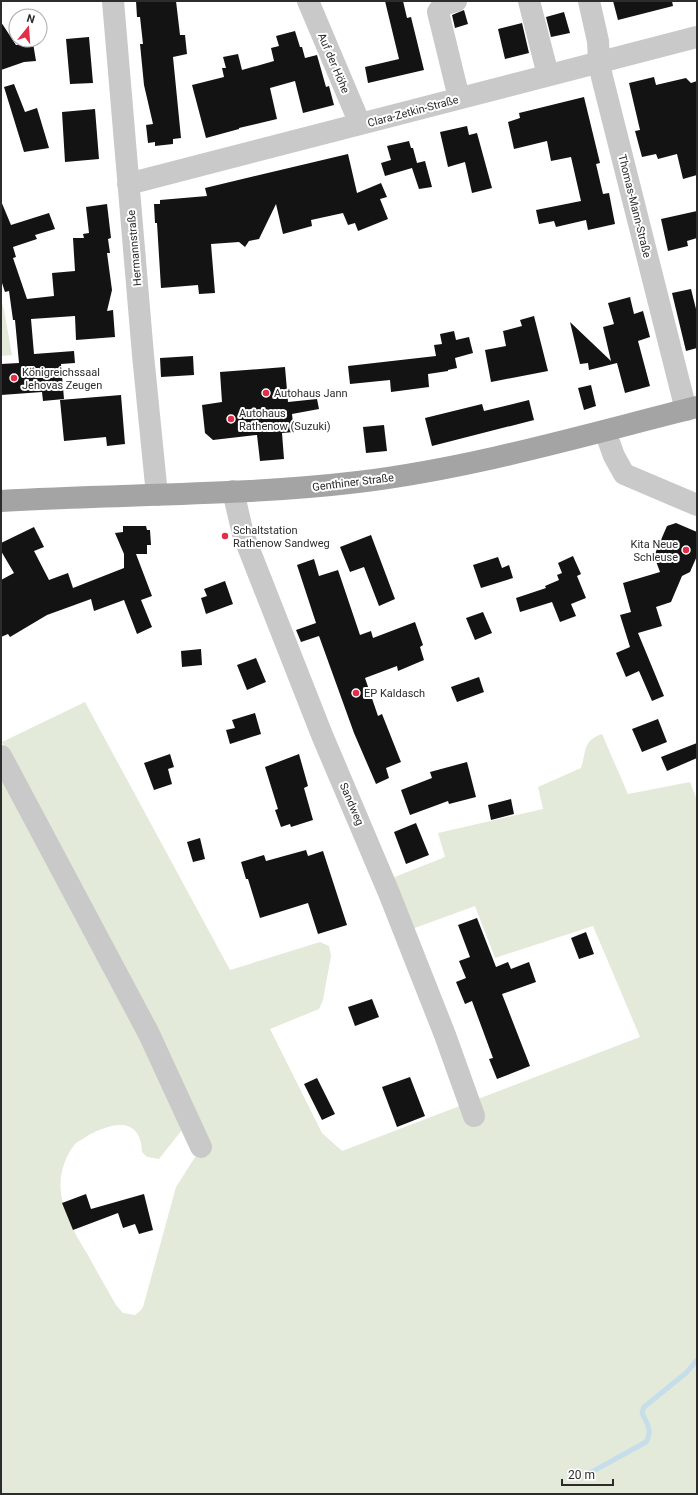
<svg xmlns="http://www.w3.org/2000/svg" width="698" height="1495" viewBox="0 0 698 1495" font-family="Roboto,sans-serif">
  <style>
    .green { fill: #e3ead9 }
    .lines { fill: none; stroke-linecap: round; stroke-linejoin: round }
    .stream { stroke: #c5deea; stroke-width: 5 }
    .building { fill: #131313 }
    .minor { stroke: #c9c9c9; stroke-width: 22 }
    .major { stroke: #a4a4a4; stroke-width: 22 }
    .poi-dot { fill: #e12f49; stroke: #fff; stroke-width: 1.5 }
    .labels { text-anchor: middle; stroke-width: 4; stroke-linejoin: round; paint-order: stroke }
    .street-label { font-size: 11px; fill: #2c2c2c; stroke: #fff }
    .poi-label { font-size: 11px; fill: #2c2c2c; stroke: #fff; text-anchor: start }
  </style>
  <rect width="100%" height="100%" fill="#fff"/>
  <path class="green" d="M 1,300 L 4,310 L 12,355 L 1,356 Z
    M 85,702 L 230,970 L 320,942 L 329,946 L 331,956 L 323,1000 L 319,1009 L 270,1029 L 322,1133 L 342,1151 L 640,1037 L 593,926 L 495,958 L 475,906 L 412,929 L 392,878 L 445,857 L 438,833 L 543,809 L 538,787 L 581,768 C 587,751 582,741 602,734 L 628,794 L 690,782 L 697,800 L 697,1494 L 1,1494 L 1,770 L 186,1125 L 159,1159 L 147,1157 L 142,1152 C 141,1116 112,1122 89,1135 C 85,1138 80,1140 76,1143 C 62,1159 57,1183 63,1203 C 68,1222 78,1239 88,1255 C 97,1272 107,1289 116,1305 L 123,1313 L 135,1315 L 140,1311 L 143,1307 L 176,1187 L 199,1151 L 68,864 L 2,742 Z"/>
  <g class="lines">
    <path class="stream" d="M 588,1474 L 646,1442 C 653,1430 647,1424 642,1413 L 644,1407 L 686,1373 L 697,1360"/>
  </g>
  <path class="building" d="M 136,1 L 176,1 L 180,35 L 185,35 L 187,54 L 173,57 L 181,138 L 173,139 L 173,144 L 155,146 L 155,142 L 148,143 L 146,125 L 153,124 L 144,85 L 140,44 L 143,44 L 140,17 L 137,17 Z
    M 385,1 L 403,1 L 407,18 L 411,17 L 424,70 L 368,83 L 365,67 L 399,59 Z
    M 613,1 L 672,1 L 673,6 L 618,20 Z
    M 464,10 L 468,24 L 455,28 L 452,15 Z
    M 564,12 L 570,33 L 551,37 L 546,17 Z
    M 1,22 L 16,45 L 33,43 L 36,61 L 24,62 L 1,70 Z
    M 522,23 L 529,53 L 505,59 L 498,29 Z
    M 295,31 L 300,47 L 302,47 L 305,58 L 317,55 L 326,87 L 329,86 L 334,105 L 303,113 L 295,81 L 270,88 L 277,119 L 239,128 L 239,129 L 206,138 L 192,85 L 224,77 L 222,68 L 226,68 L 223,57 L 238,54 L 242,70 L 274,61 L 271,48 L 279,46 L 276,36 Z
    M 89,37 L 93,83 L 70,84 L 66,39 Z
    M 654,77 L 656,85 L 686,78 L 691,83 L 697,81 L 697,175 L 683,179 L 677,154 L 658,159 L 656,154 L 642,157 L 635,131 L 640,130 L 629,83 Z
    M 14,84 L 25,112 L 37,108 L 49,148 L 24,152 L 4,87 Z
    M 584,97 L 600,163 L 596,164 L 603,194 L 609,193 L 615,224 L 588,230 L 586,220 L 556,227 L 554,221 L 539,224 L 536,210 L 581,201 L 571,157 L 551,161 L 547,141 L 514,149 L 508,122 L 520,118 L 519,113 Z
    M 95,109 L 99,159 L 65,162 L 62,112 Z
    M 467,126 L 469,135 L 477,133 L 492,188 L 472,193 L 465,162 L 448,167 L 440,132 Z
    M 409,141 L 411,148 L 413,148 L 417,163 L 425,161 L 432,187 L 419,189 L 412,168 L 385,176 L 381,163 L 391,160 L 387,146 Z
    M 348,154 L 357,193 L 381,183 L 387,197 L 380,199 L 388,219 L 358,231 L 355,223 L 348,225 L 343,213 L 311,220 L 312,226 L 283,234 L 276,204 L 259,239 L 249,241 L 245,247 L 239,242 L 211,244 L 215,293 L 199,294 L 198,285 L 161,288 L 157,223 L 155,223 L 154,204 L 160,204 L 160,200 L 207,196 L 205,188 Z
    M 1,201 L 11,225 L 49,213 L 55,229 L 35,235 L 37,239 L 13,247 L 16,257 L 13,258 L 27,299 L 54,296 L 52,273 L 75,271 L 73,238 L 84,238 L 83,234 L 89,233 L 86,207 L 107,204 L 111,238 L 108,239 L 110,253 L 107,253 L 112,290 L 107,311 L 113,310 L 115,337 L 76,340 L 75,316 L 31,319 L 34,354 L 74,351 L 75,363 L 61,364 L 64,399 L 43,401 L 42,392 L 1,395 L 1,364 L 19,363 L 15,320 L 13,320 L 9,291 L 5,292 L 1,280 Z
    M 697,211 L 697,238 L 687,241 L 688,246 L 668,251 L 661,219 Z
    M 691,289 L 697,313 L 697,348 L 686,351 L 672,293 Z
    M 630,297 L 634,314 L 643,311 L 650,337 L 638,341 L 650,386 L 625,393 L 617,363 L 589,370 L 588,363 L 580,364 L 570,322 L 611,361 L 603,327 L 614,324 L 608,303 Z
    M 534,316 L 548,371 L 491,382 L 485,350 L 506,346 L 503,331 L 522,326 L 520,320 Z
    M 454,331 L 456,340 L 469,337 L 473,353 L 455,358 L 457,368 L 448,370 L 448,371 L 428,374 L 429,387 L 391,392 L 390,380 L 350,384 L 348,366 L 436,356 L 434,345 L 442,344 L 440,334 Z
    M 193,356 L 194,375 L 161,377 L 160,358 Z
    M 285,367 L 288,402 L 317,399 L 319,409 L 292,414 L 294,432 L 282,433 L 284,459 L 260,461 L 257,435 L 213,440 L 205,433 L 202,405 L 222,402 L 220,372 Z
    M 591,385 L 596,406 L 584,410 L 578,388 Z
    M 121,395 L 125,444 L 107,446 L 106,437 L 64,441 L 60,400 Z
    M 529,400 L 534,420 L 432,446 L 425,418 L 482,404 L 484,411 Z
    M 384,425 L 387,451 L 366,453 L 363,427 Z
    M 676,523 L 697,532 L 697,556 L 690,572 L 682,576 L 671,602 L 656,607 L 662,626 L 638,633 L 664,696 L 652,701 L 639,671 L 626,677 L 616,653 L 630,647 L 620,615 L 631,612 L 623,583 L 660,572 L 654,556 L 667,526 Z
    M 123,526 L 146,526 L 147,530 L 150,530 L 151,545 L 147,545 L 147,554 L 136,554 L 152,596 L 141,600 L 152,627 L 137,634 L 124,600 L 94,611 L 91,599 L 47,615 L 10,637 L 8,634 L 1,637 L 1,580 L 14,573 L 1,551 L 1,543 L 34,527 L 44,547 L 34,551 L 49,580 L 68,573 L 73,588 L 124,568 L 124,554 L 115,533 L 123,532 Z
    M 371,535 L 395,599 L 379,606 L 364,567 L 350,572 L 340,547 Z
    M 573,556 L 581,574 L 577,576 L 586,598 L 571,604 L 576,616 L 560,622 L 552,602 L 520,612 L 516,598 L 546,588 L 545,586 L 559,580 L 557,575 L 562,573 L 558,563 Z
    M 498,557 L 502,568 L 509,565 L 513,578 L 481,588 L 473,565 Z
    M 314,559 L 319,576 L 338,570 L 360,635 L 371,631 L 373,638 L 415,622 L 423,645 L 420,647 L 424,660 L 398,671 L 397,666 L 365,678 L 378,716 L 382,714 L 401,762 L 386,768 L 389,778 L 376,784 L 354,733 L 319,636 L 301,642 L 296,630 L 316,623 L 297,565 Z
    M 225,581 L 233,604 L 206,614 L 201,598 L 207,596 L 204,589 Z
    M 483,612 L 492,633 L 475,640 L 466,618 Z
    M 201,649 L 202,665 L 182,667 L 181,651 Z
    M 256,658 L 266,682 L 247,690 L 237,665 Z
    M 479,677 L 484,692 L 457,702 L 451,687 Z
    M 255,713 L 261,734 L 230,744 L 226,730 L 235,728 L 232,720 Z
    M 658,719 L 667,742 L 642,752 L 632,729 Z
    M 697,743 L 697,758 L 667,771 L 661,757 Z
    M 170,754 L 174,767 L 168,769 L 172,784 L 154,790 L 144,763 Z
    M 299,754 L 308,786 L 304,788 L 313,820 L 291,827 L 290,824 L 281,827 L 275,810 L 278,809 L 265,767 Z
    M 467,762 L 476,797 L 449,804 L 448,801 L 410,815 L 401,790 L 432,778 L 430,772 Z
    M 511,799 L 514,814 L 491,820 L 488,805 Z
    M 416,823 L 429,855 L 406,864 L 394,832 Z
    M 200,838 L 205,859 L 193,862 L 187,842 Z
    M 306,850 L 308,856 L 323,851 L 347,925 L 318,934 L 308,903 L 260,918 L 248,879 L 246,879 L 241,862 L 264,855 L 266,861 Z
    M 477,918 L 496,967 L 508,962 L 511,969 L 529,962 L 536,982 L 502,994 L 530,1066 L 497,1079 L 489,1059 L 493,1058 L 472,1001 L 465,1004 L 456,982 L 466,978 L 459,961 L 470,957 L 458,925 Z
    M 586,932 L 594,954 L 579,959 L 571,938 Z
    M 372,999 L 379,1017 L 355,1026 L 348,1007 Z
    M 410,1077 L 425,1116 L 397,1127 L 382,1087 Z
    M 317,1078 L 335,1114 L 322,1120 L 304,1084 Z
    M 86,1194 L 91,1209 L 144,1194 L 153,1230 L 139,1234 L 135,1224 L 123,1228 L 118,1213 L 73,1230 L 62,1203 Z"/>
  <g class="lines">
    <path class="minor" d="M 113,1 L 143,355 L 157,495
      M 308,1 L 360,124
      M 456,1 L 443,5 L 438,12 L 459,98
      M 529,1 L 548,75
      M 589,1 L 598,41 L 599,62 L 602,77 L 686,410
      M 128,184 L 697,37
      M 605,431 L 614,456 L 624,474 L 697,505
      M 233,491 L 243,534 L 322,735 L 389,893 L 445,1035 L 474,1116
      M 1,756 L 149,1034 L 201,1147"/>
    <path class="major" d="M 1,501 C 120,494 240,496 358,482 C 473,468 585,435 697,407"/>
  </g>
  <g class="poi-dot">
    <circle cx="14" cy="378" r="4"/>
    <circle cx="266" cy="393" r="4"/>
    <circle cx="231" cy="419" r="4"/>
    <circle cx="225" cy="536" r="4"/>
    <circle cx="686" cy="550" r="4"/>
    <circle cx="356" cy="693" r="4"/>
  </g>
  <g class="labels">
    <g class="street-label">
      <text transform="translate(334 63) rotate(67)" y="4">Auf der Höhe</text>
      <text transform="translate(413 111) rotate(-15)" y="4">Clara-Zetkin-Straße</text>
      <text transform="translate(635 206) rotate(76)" y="4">Thomas-Mann-Straße</text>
      <text transform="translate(134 248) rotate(-95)" y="4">Hermannstraße</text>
      <text transform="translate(353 482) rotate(-7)" y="4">Genthiner Straße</text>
      <text transform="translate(352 804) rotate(67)" y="4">Sandweg</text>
    </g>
    <g class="poi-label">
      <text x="22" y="376">Königreichssaal<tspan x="22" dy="13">Jehovas Zeugen</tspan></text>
      <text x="274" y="397">Autohaus Jann</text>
      <text x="239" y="417">Autohaus<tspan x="239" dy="13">Rathenow (Suzuki)</tspan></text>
      <text x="233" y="534">Schaltstation<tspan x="233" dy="13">Rathenow Sandweg</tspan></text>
      <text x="678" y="548" text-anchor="end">Kita Neue<tspan x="678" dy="13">Schleuse</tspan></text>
      <text x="364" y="697">EP Kaldasch</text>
    </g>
  </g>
  <rect width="698" height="1495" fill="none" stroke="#2c2c2c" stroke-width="4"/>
  <g transform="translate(28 28) rotate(17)"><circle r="19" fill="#ffffff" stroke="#ababab"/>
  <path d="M0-3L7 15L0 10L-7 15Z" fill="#e12f49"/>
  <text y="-6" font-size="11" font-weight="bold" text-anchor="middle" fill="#2c2c2c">N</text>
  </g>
  <path d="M562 1479v6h51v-6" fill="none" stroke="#2c2c2c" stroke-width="2"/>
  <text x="568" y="1479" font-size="12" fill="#2c2c2c" stroke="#ffffff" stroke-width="3" paint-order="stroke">20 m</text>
</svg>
